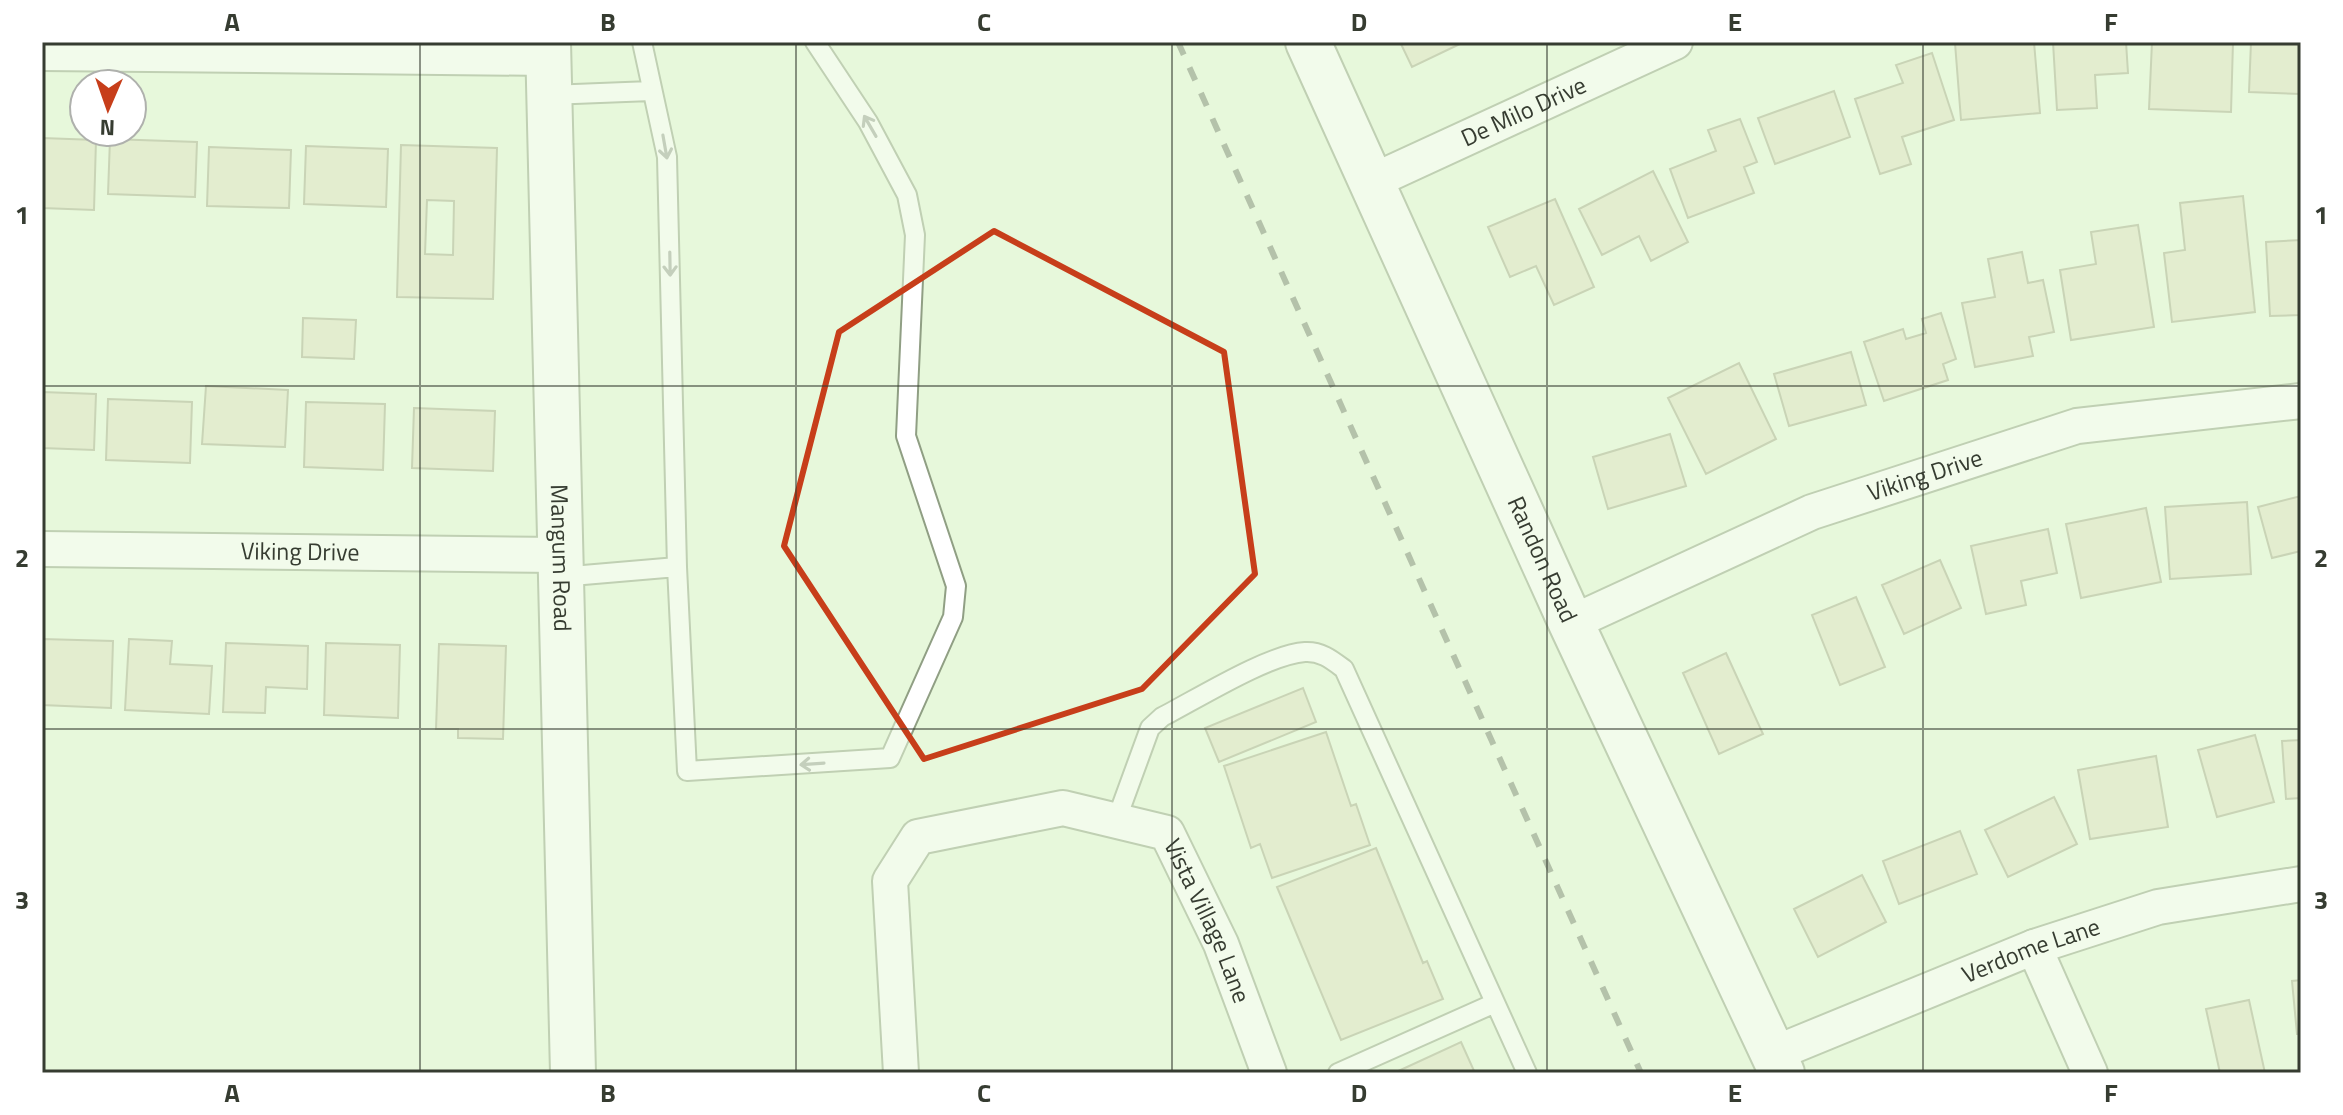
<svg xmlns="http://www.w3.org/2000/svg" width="2343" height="1115" viewBox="0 0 2343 1115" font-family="'Titillium Web',sans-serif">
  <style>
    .building { fill: #dde0c1; stroke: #a5a88a; stroke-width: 2; fill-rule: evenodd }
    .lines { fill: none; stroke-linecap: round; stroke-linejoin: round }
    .lane-casing { stroke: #909f84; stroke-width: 22 }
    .street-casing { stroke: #909f84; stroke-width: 38 }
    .secondary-casing { stroke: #909f84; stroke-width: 48 }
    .lane { stroke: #fff; stroke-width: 18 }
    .street { stroke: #fff; stroke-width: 34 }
    .secondary { stroke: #fff; stroke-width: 44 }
    .rail { stroke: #76806f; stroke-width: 6; stroke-dasharray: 14 14; stroke-linecap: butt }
    .oneway { stroke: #9a9e98 }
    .marked { fill: none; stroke: #c73e1a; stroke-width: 6; stroke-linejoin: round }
    .grid { fill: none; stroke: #363c31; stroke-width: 2; stroke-opacity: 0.55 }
    .labels { text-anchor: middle; stroke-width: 6; stroke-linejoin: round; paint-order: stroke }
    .street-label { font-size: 24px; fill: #363c31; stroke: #fff }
    .neatline { fill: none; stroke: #363c31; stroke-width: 3 }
    .grid-label { font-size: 26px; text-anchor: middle; font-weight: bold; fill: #363c31 }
  </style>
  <rect width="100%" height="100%" fill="#e7f8db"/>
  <path class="building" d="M 1400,42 L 1464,42 L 1412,67 Z
    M 2034,42 L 2040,113 L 1961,120 L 1955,43 Z
    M 2053,42 L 2126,42 L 2128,73 L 2095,75 L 2097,108 L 2057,110 Z
    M 2152,42 L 2233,42 L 2231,112 L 2149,109 Z
    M 2251,42 L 2301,42 L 2301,94 L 2249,92 Z
    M 1932,53 L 1954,120 L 1902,137 L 1911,164 L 1880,174 L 1855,99 L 1903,83 L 1896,65 Z
    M 1834,91 L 1850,137 L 1775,164 L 1758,118 Z
    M 1740,119 L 1757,162 L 1744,167 L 1754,193 L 1688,218 L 1670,169 L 1716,151 L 1708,130 Z
    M 42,138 L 96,140 L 94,210 L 42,208 Z
    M 110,139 L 197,142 L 195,197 L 108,194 Z
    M 401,145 L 497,148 L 493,299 L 397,297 ZM 427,200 L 454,201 L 453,255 L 425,254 Z
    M 306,146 L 388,149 L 386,207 L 304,204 Z
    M 209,147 L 291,150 L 289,208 L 207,206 Z
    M 1653,171 L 1688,242 L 1651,261 L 1639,236 L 1602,255 L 1579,209 Z
    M 2243,196 L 2255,312 L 2172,322 L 2164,253 L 2185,250 L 2180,203 Z
    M 1555,199 L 1594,287 L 1554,305 L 1536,266 L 1510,277 L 1488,227 Z
    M 2138,225 L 2154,327 L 2071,340 L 2060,270 L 2096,264 L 2091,232 Z
    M 2301,240 L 2301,315 L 2270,316 L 2266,242 Z
    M 2022,252 L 2028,283 L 2043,280 L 2054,332 L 2029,337 L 2033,356 L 1975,367 L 1962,303 L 1995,297 L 1988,259 Z
    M 1941,313 L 1956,359 L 1943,364 L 1948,380 L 1884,401 L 1864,342 L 1903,329 L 1906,339 L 1926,333 L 1922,319 Z
    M 303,318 L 356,320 L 354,359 L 302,357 Z
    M 1851,352 L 1866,405 L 1789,426 L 1774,374 Z
    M 1739,363 L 1776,439 L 1706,474 L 1668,398 Z
    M 206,386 L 288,390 L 285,447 L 202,444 Z
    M 42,392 L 96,394 L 94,450 L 42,448 Z
    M 108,399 L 192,402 L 190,463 L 106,460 Z
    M 306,402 L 385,404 L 383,470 L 304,467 Z
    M 414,408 L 495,411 L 493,471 L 412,468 Z
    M 1670,434 L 1686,486 L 1608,509 L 1593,457 Z
    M 2301,496 L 2301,551 L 2272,558 L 2258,507 Z
    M 2247,502 L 2251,574 L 2170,579 L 2165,507 Z
    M 2146,508 L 2161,582 L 2081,598 L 2066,524 Z
    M 2048,529 L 2057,573 L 2021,581 L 2026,605 L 1986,614 L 1971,546 Z
    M 1940,560 L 1961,608 L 1904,634 L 1882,585 Z
    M 1856,597 L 1885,667 L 1840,685 L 1812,615 Z
    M 42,639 L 113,641 L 111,708 L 42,705 Z
    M 129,639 L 172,641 L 170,664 L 212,666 L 209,714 L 125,710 Z
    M 226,643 L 308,646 L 307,689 L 266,687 L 265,713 L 223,712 Z
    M 326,643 L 400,645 L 398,718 L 324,715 Z
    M 439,644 L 506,646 L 503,739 L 458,738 L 458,729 L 436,729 Z
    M 1726,653 L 1763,734 L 1719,754 L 1683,673 Z
    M 1303,688 L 1316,722 L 1219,762 L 1205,728 Z
    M 1326,732 L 1351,806 L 1356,804 L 1370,845 L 1272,878 L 1260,844 L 1251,848 L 1224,766 Z
    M 2255,735 L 2274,802 L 2217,817 L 2198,750 Z
    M 2301,740 L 2301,798 L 2286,799 L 2282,741 Z
    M 2156,756 L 2168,827 L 2090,839 L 2078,770 Z
    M 2054,797 L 2077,844 L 2008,877 L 1985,830 Z
    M 1960,831 L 1977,874 L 1899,904 L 1883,861 Z
    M 1376,848 L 1423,963 L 1427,961 L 1443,999 L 1341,1040 L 1277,887 Z
    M 1862,875 L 1886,922 L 1818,957 L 1794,909 Z
    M 2301,980 L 2301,1034 L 2297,1034 L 2292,981 Z
    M 2249,1000 L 2265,1073 L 2220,1073 L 2206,1009 Z
    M 1461,1042 L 1475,1073 L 1394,1073 Z"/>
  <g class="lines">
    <defs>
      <path id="lane" d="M 642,42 L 667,157 L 677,567 L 687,771 L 890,758 L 953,617 L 956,586 L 906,436 L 915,235 L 907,195 L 868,122 L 815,42
        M 549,95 L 651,91
        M 560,577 L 677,567
        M 1116,821 L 1150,728 L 1162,717 C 1197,699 1269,654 1305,652 C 1321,651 1332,660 1344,669 L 1527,1073
        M 1338,1073 L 1495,1003"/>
      <g id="street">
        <path d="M 42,53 L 548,58"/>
        <path id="s1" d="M 1371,182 L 1675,42"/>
        <path id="s2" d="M 42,549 L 559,555"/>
        <path id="s3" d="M 1571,623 L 1812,512 L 2077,426 L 2301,401"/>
        <path d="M 2034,947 L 2090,1073"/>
        <path id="s4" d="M 1773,1054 L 2034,947 L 2158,907 L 2301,884"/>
        <path id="s5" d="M 901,1073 L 890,881 L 918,837 L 1063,808 L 1167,833 L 1221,944 L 1269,1073"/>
      </g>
      <g id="secondary">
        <path id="s6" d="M 548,42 L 573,1073"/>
        <path id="s7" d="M 1308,42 L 1571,623 L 1782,1073"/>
      </g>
    </defs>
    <use href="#lane" class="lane-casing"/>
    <use href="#street" class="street-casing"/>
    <use href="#secondary" class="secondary-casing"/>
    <use href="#lane" class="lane"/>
    <use href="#street" class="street"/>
    <use href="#secondary" class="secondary"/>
    <path class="rail" d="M 1178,42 L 1641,1073"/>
  </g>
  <defs><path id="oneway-shaft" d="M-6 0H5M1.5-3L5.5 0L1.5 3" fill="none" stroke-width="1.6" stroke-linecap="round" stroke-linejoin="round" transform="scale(2)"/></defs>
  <g class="oneway">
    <use href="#oneway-shaft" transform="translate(870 126) rotate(-120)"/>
    <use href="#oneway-shaft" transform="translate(665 147) rotate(80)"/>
    <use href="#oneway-shaft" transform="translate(670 264) rotate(89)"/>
    <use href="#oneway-shaft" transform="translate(812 764) rotate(176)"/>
  </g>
  <path d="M0 0H2343V1115H0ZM 994,231 L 1224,352 L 1255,574 L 1142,689 L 924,759 L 784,546 L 839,332 Z" fill="#e7f8db" fill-opacity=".55" fill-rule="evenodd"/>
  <path class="marked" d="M 994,231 L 1224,352 L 1255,574 L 1142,689 L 924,759 L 784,546 L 839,332 Z"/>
  <path class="grid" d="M 420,42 L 420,1073M 796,42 L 796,1073M 1172,42 L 1172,1073M 1547,42 L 1547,1073M 1923,42 L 1923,1073M 42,386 L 2301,386M 42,729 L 2301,729"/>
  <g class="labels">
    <g class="street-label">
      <text dy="8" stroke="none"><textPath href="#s1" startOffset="168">De Milo Drive</textPath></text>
      <text dy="8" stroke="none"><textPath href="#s3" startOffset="384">Viking Drive</textPath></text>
      <text dy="8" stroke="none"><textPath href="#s2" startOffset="258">Viking Drive</textPath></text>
      <text dy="8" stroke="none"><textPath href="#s6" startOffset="516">Mangum Road</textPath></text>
      <text dy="8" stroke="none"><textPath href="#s7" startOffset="568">Randon Road</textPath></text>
      <text dy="8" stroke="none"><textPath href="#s5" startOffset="596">Vista Village Lane</textPath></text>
      <text dy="8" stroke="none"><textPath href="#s4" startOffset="278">Verdome Lane</textPath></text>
    </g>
  </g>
  <rect width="2343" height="1115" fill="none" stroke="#ffffff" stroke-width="88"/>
  <g transform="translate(108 108) rotate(182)"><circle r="38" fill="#ffffff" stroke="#afb1ad" stroke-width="2"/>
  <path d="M0-6L14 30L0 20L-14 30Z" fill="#c73e1a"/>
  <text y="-12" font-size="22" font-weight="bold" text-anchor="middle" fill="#363c31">N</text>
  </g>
  <rect x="44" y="44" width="2255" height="1027" class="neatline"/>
  <g class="grid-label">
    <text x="232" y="31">A</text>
    <text x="608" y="31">B</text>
    <text x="984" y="31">C</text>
    <text x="1359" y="31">D</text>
    <text x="1735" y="31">E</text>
    <text x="2111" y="31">F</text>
    <text x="22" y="224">1</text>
    <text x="2321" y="224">1</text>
    <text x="22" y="567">2</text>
    <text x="2321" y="567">2</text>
    <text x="22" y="909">3</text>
    <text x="2321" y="909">3</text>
    <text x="232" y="1102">A</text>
    <text x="608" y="1102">B</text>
    <text x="984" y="1102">C</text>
    <text x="1359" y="1102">D</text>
    <text x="1735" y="1102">E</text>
    <text x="2111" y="1102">F</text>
  </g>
</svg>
